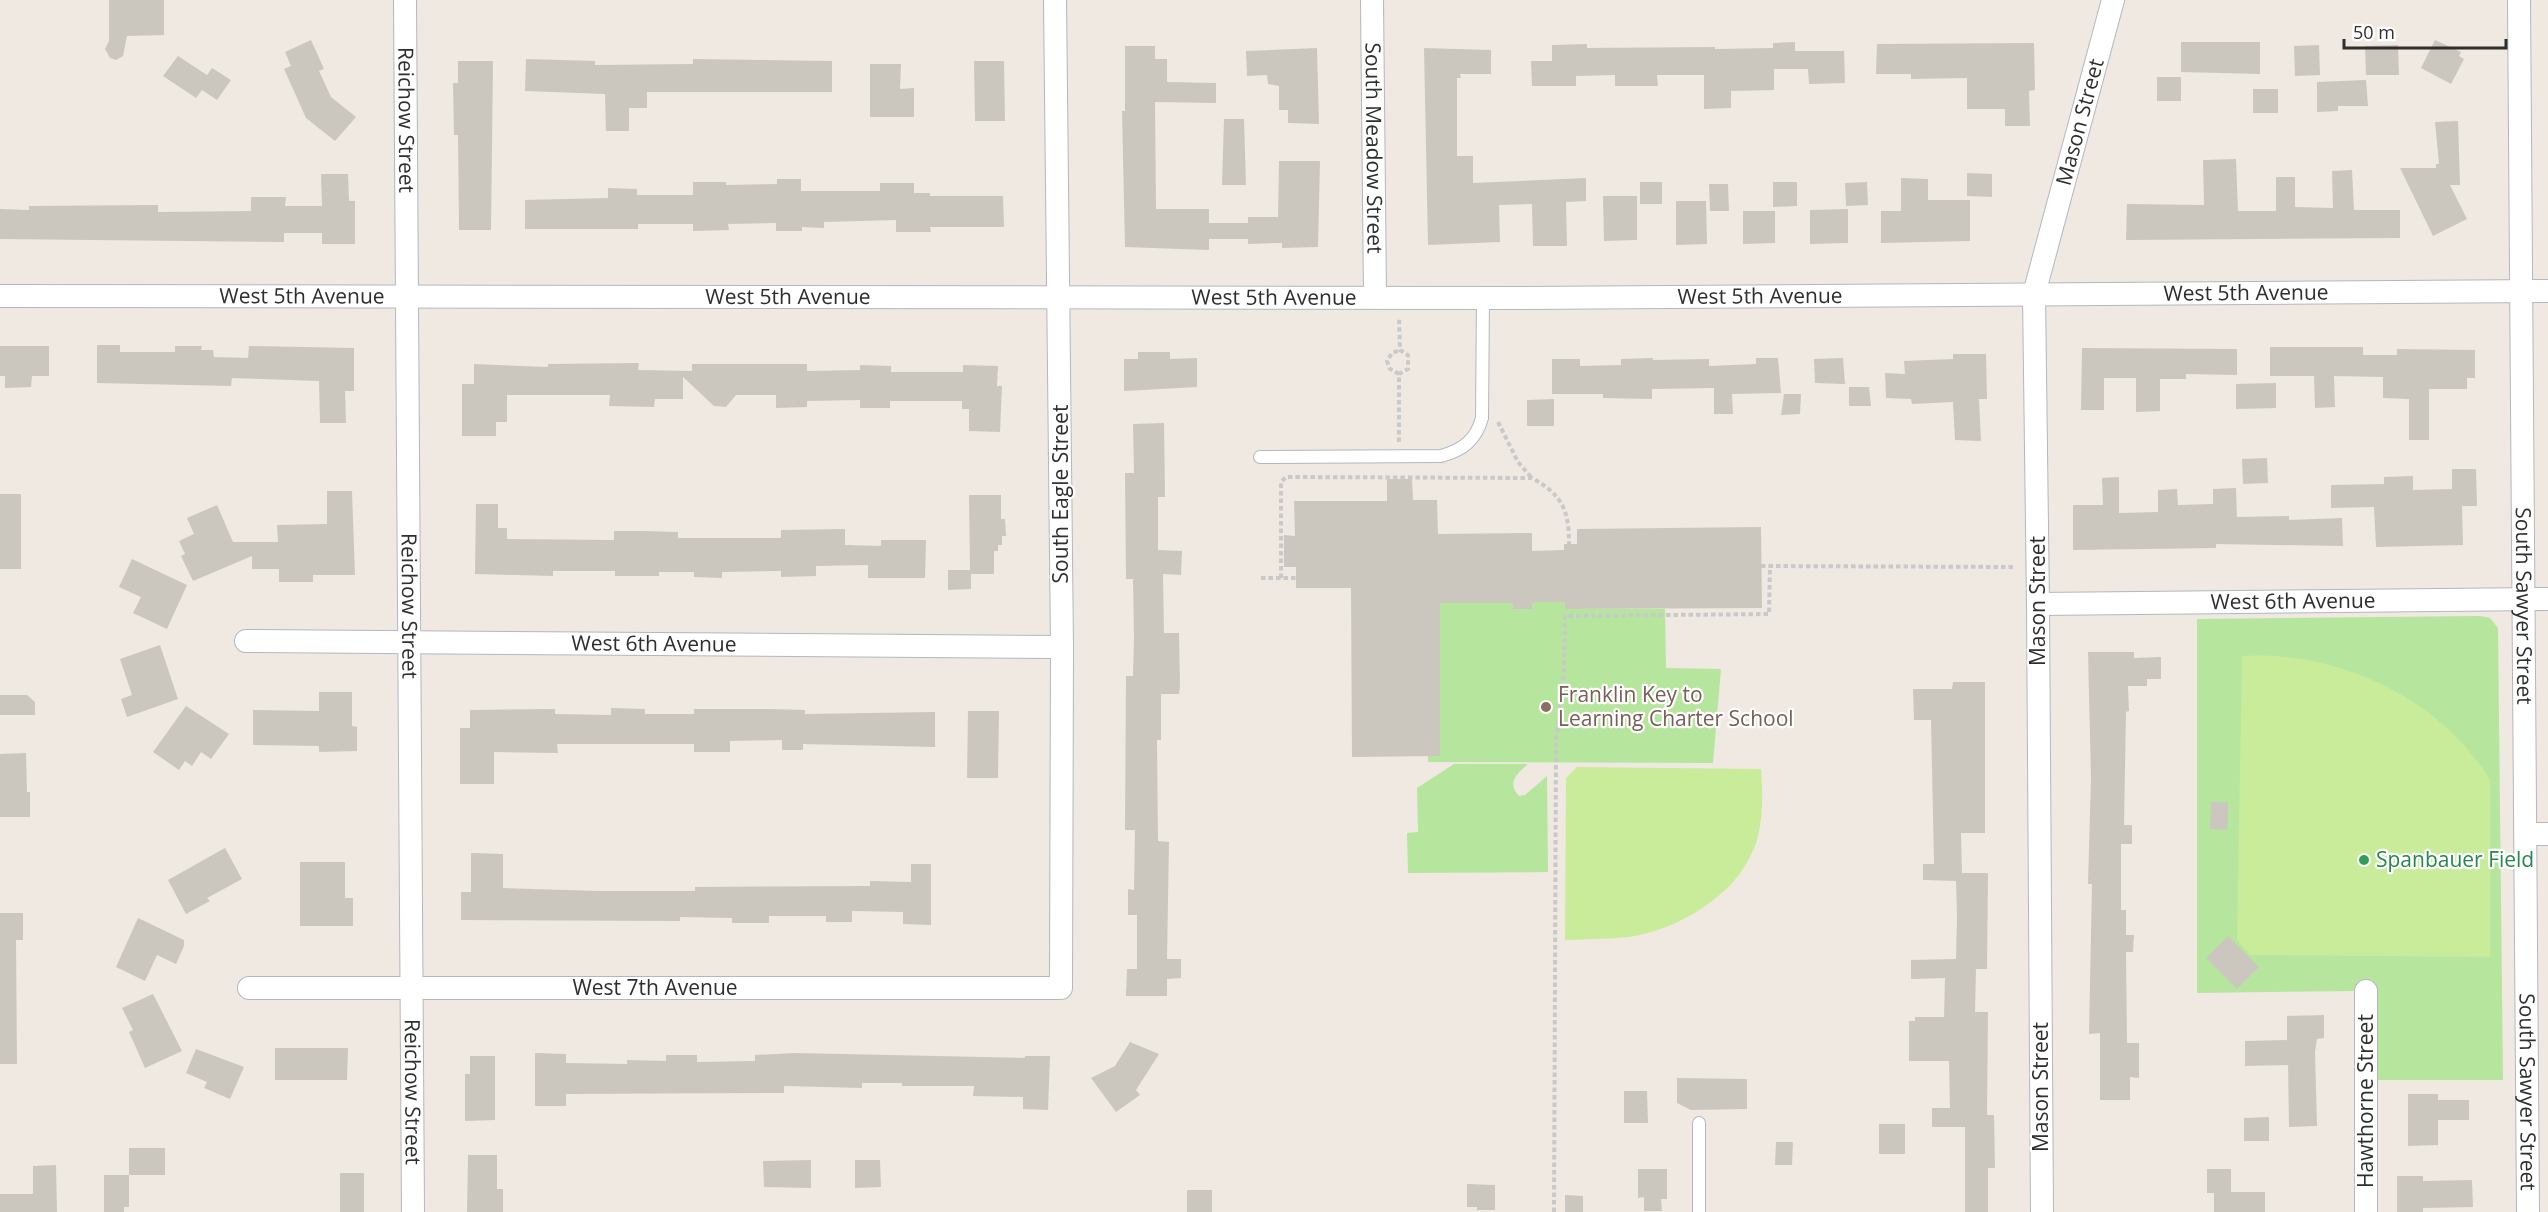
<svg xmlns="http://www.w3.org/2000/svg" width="2548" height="1212" viewBox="0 0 2548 1212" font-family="'Open Sans',sans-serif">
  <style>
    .green { fill: #b6e59e }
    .pitch { fill: #c9ec9a }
    .building { fill: #cbc7bf }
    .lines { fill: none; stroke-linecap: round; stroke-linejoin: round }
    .service-casing { stroke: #b4b7c1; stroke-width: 14 }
    .minor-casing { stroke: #b4b7c1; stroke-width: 24 }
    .path { stroke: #c9c9c9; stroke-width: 4; stroke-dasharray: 4.5 3; stroke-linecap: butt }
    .service { stroke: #fff; stroke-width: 12 }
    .minor { stroke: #fff; stroke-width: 22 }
    .education-dot { fill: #8d6e63; stroke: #fff; stroke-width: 2 }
    .leisure-dot { fill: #2e9e5b; stroke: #fff; stroke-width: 2 }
    .labels { text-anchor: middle; stroke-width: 4.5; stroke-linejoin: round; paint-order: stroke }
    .street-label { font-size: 21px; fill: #2e2e2e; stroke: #fff }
    .education-label { font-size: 21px; fill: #785e54; stroke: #fff; text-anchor: start }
    .leisure-label { font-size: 21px; fill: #27864d; stroke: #fff; text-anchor: start }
  </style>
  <rect width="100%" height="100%" fill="#efe9e1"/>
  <path class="green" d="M 1533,602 L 1565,602 L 1566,609 L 1665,609 L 1666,668 L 1721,669 L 1713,763 L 1428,762 L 1428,756 L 1440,756 L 1440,603 L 1513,603 L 1532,609 Z
    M 2480,616 L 2490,618 L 2498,628 L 2503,1080 L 2355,1080 L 2355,991 L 2197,993 L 2197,619 Z
    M 1454,764 L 1528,764 C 1516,774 1507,783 1519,796 L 1525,795 L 1547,776 L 1548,872 L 1408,873 L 1407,833 L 1418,832 L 1417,788 Z"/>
  <path class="pitch" d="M 2242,656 C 2336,650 2440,697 2490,780 L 2490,957 L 2250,955 L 2237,940 Z
    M 1577,767 L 1761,769 C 1763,799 1764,832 1749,859 C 1728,900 1673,931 1629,937 C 1608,939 1586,939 1565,940 L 1566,778 Z"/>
  <path class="building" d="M 109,0 L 164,0 L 164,35 L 127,36 L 123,56 L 116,60 L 110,58 L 105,49 L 109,41 Z
    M 311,40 L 324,69 L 319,71 L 331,97 L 356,117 L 335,141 L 306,118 L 284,69 L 291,66 L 285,52 Z
    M 2435,40 L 2461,52 L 2459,56 L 2464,59 L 2451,84 L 2421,68 Z
    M 1795,42 L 1795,51 L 1844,51 L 1845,83 L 1809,84 L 1808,69 L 1774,69 L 1774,90 L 1731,91 L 1731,108 L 1704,109 L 1704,75 L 1657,75 L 1658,86 L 1615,86 L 1615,75 L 1576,76 L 1576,86 L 1532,86 L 1531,61 L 1552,61 L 1552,45 L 1587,44 L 1587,48 L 1715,47 L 1715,49 L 1773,48 L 1773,43 Z
    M 2181,42 L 2260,42 L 2260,74 L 2181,72 Z
    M 2034,43 L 2035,90 L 2029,91 L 2030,126 L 2005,126 L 2005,109 L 1967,109 L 1967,78 L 1911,79 L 1911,74 L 1876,74 L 1877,44 Z
    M 2319,45 L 2320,75 L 2295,76 L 2294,46 Z
    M 2398,45 L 2399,75 L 2366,75 L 2365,46 Z
    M 1125,46 L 1155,46 L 1155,59 L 1167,59 L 1167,82 L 1216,83 L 1216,103 L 1155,102 L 1156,209 L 1209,209 L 1209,223 L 1248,223 L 1248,217 L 1278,217 L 1279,161 L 1320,161 L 1318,247 L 1282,248 L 1282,243 L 1248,244 L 1248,239 L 1209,239 L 1209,250 L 1125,247 L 1122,111 L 1125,111 Z
    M 1317,48 L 1319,124 L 1288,123 L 1288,110 L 1279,110 L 1279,86 L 1268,84 L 1267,75 L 1247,76 L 1246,51 Z
    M 1424,48 L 1491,50 L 1491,74 L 1460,74 L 1461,78 L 1457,78 L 1457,156 L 1473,156 L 1473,183 L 1586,178 L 1586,201 L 1566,202 L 1567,246 L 1533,246 L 1532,204 L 1499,205 L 1500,242 L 1428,245 Z
    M 178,56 L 207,75 L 212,68 L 231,80 L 217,100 L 202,90 L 196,98 L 163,76 Z
    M 526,59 L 595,61 L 595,65 L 693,64 L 693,59 L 832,61 L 832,92 L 647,92 L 647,108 L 629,108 L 629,131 L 606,131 L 605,94 L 525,91 Z
    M 458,61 L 493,61 L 491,230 L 459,230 L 458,135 L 454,135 L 453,83 L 458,83 Z
    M 974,61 L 1004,61 L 1005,121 L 975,121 Z
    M 870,64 L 901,64 L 900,89 L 914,88 L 914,117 L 870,117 Z
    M 2157,77 L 2181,77 L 2181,101 L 2157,101 Z
    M 2366,80 L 2368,106 L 2338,106 L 2338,111 L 2317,112 L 2317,82 Z
    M 2253,89 L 2278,89 L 2278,113 L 2253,113 Z
    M 1224,119 L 1244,119 L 1246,185 L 1222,185 Z
    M 2458,121 L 2460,185 L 2450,185 L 2467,219 L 2433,236 L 2400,168 L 2436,168 L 2436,164 L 2439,164 L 2435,122 Z
    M 2236,159 L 2238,211 L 2276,211 L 2276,177 L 2295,177 L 2295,207 L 2333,208 L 2332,171 L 2352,170 L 2354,210 L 2400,210 L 2400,238 L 2126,240 L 2127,204 L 2204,205 L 2203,160 Z
    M 1967,173 L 1992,174 L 1992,197 L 1967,196 Z
    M 321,174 L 348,174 L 349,201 L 355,201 L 355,244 L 322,244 L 322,233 L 284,233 L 284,242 L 0,239 L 0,209 L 29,210 L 29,206 L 158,205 L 158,212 L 251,211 L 251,197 L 286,197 L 285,206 L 322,206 Z
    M 1901,178 L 1928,179 L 1928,200 L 1970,200 L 1970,241 L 1881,243 L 1881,211 L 1901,211 Z
    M 777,179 L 801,179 L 801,191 L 880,191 L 880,183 L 914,183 L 914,193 L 930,193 L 930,196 L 1003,196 L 1004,227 L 930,227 L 931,232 L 896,232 L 896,220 L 824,222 L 824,228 L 802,227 L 802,231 L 776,231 L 776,223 L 728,224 L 729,230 L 693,231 L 693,224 L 638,224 L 638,229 L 525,229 L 525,200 L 608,198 L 608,188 L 637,189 L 637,195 L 693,195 L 693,182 L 726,182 L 726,185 L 777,184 Z
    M 1640,182 L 1662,182 L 1662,204 L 1640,204 Z
    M 1773,182 L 1797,182 L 1797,206 L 1773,207 Z
    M 1867,182 L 1868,205 L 1846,206 L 1845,183 Z
    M 1709,184 L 1728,184 L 1729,211 L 1710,211 Z
    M 1603,196 L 1637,196 L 1637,240 L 1604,241 Z
    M 1676,201 L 1706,201 L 1707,244 L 1676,245 Z
    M 1848,209 L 1848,243 L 1810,244 L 1810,210 Z
    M 1743,211 L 1775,211 L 1775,243 L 1743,244 Z
    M 97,345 L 120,345 L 120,352 L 175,352 L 175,346 L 202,346 L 201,350 L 213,350 L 214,357 L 248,358 L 249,346 L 354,348 L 354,391 L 345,391 L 346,423 L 320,423 L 319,381 L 232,378 L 231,386 L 97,383 Z
    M 0,346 L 49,346 L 49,376 L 32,376 L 31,387 L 5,388 L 5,376 L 0,376 Z
    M 2270,347 L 2363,347 L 2363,355 L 2397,355 L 2397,349 L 2475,350 L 2475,378 L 2467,378 L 2467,389 L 2429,389 L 2429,440 L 2409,440 L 2409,399 L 2383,398 L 2383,377 L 2334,376 L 2335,407 L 2315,408 L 2314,376 L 2270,376 Z
    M 2082,348 L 2237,349 L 2237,375 L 2186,374 L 2186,379 L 2160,379 L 2160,411 L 2136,412 L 2136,378 L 2104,378 L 2104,410 L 2081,410 Z
    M 1138,352 L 1170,352 L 1170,359 L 1197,358 L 1197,387 L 1124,391 L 1124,359 L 1138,359 Z
    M 1953,354 L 1986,354 L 1987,399 L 1979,399 L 1981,441 L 1955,440 L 1953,402 L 1912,404 L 1911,399 L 1886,398 L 1885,373 L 1905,374 L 1904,361 L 1953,359 Z
    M 1653,358 L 1653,360 L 1709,359 L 1709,366 L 1756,364 L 1756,358 L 1778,358 L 1781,393 L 1732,394 L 1733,414 L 1714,414 L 1714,388 L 1652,389 L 1652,399 L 1603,398 L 1603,394 L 1552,394 L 1552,359 L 1580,359 L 1580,366 L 1621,365 L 1621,359 Z
    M 1843,358 L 1845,384 L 1815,383 L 1814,359 Z
    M 639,363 L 638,370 L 692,371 L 692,364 L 807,364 L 807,371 L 860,370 L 860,365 L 891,366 L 891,372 L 963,372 L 963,365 L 998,366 L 997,386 L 1002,386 L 1000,432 L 969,431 L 969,409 L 962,409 L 962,401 L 890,401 L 890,408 L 860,408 L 860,400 L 807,401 L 807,407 L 776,408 L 776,395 L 736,395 L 726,407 L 714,406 L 683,377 L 683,399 L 655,399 L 654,407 L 609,406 L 610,395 L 507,395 L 507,422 L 496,422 L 496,436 L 462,436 L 462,384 L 474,384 L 474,364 L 548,367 L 548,364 Z
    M 2276,383 L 2276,408 L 2236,409 L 2236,384 Z
    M 1849,387 L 1869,387 L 1871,406 L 1849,406 Z
    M 1784,394 L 1801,394 L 1800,414 L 1781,415 Z
    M 1554,399 L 1554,426 L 1527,426 L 1527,400 Z
    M 1164,423 L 1165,497 L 1158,497 L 1158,550 L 1182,551 L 1181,575 L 1163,574 L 1164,633 L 1179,633 L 1180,686 L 1179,694 L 1161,694 L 1161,740 L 1157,740 L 1158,841 L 1169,842 L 1167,959 L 1181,959 L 1181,978 L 1167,979 L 1167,996 L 1126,996 L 1127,969 L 1137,969 L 1137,915 L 1128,915 L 1128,889 L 1134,890 L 1135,830 L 1125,830 L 1126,676 L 1133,676 L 1134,639 L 1133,579 L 1126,579 L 1125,473 L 1134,473 L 1133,424 Z
    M 2267,458 L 2268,483 L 2243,484 L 2242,459 Z
    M 2452,469 L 2476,469 L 2477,506 L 2462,506 L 2463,545 L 2376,547 L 2374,507 L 2331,508 L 2331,485 L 2384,484 L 2384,477 L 2413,476 L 2413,490 L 2452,489 Z
    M 2119,477 L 2119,513 L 2158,512 L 2158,490 L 2177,489 L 2178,505 L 2213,504 L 2213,489 L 2236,488 L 2237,517 L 2289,516 L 2289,520 L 2342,518 L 2343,546 L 2216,544 L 2216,548 L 2073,550 L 2073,505 L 2103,505 L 2102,478 Z
    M 1387,479 L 1412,479 L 1413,500 L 1437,500 L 1438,534 L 1532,533 L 1532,551 L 1564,550 L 1564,544 L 1577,544 L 1577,529 L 1761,527 L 1762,608 L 1565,609 L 1565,602 L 1533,602 L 1532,609 L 1513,609 L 1513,603 L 1440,603 L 1440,756 L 1352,757 L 1351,588 L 1296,588 L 1296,567 L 1284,567 L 1284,535 L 1295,536 L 1294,501 L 1387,501 Z
    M 327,491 L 352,491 L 355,575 L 313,575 L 313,582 L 279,582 L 279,569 L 252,569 L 252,556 L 193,581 L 181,556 L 185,554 L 179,541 L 194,534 L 187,518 L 217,505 L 233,542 L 278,542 L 277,525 L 327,524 Z
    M 0,494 L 21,494 L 21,569 L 0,569 Z
    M 969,495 L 1001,495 L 1001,519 L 1005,519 L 1006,536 L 1002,536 L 1002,545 L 998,545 L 998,551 L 994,551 L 994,574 L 971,574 L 971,589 L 948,590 L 948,570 L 970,570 Z
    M 476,504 L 498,504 L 498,528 L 507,528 L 507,539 L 614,540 L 614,531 L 645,531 L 678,532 L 678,538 L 781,538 L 781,530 L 845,529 L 845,545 L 881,546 L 881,540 L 926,540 L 925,578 L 868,578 L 868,565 L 816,566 L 816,576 L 781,577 L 781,571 L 722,572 L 722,578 L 694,577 L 694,572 L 659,572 L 659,576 L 615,576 L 615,571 L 553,571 L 553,576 L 475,574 Z
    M 132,559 L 187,585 L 167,629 L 133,613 L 141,597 L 119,587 Z
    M 160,645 L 178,699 L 127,717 L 121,699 L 132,695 L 120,659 Z
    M 2088,652 L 2134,652 L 2134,658 L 2161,657 L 2161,679 L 2147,679 L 2147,686 L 2128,686 L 2129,711 L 2126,712 L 2124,825 L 2132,825 L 2132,844 L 2121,844 L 2121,910 L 2126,910 L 2126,935 L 2134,935 L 2133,952 L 2126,952 L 2127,1043 L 2139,1043 L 2139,1078 L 2130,1077 L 2130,1100 L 2100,1100 L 2100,1033 L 2089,1034 L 2092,884 L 2088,884 L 2091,778 Z
    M 1953,682 L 1985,682 L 1985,833 L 1961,833 L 1962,873 L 1988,873 L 1987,969 L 1976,969 L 1975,1012 L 1988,1012 L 1987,1115 L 1994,1115 L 1995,1168 L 1988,1168 L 1988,1212 L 1965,1212 L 1965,1127 L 1932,1127 L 1932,1108 L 1950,1108 L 1949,1061 L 1909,1061 L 1909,1021 L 1915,1021 L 1915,1017 L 1944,1017 L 1945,978 L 1911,979 L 1911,960 L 1956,959 L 1957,917 L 1956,881 L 1923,880 L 1923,864 L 1934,864 L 1931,720 L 1914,720 L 1913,689 L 1952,689 Z
    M 319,692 L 352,692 L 352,726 L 357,727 L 357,751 L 319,752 L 319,746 L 253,745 L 253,710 L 319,711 Z
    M 0,695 L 27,695 L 35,702 L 35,715 L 0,715 Z
    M 186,706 L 229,734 L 211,759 L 201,752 L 192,766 L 185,761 L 179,770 L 153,752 Z
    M 611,708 L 645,709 L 645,714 L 694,714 L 694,709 L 770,709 L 805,710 L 805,714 L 935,712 L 935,747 L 803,744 L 803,750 L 782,750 L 782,740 L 730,741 L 730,752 L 694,752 L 694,744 L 557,744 L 558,753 L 494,752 L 494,784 L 460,784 L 460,728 L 470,728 L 470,710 L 555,709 L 555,714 L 611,715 Z
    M 968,711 L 999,711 L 998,778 L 967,778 Z
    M 26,753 L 27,792 L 30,792 L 30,817 L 0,817 L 0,754 Z
    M 2211,802 L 2228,802 L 2227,830 L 2210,829 Z
    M 225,848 L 242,879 L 207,898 L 210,901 L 186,914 L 168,880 Z
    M 471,853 L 503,854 L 503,888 L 600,891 L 695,891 L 695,887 L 870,886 L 870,881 L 911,882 L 911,864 L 931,864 L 931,925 L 903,924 L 903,912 L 852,911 L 852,922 L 826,922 L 826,916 L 769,916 L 769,923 L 732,923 L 732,918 L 680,917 L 680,921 L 461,920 L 461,892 L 471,892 Z
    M 300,862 L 345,862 L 345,898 L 353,898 L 353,926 L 300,926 Z
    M 0,913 L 23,913 L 23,940 L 16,940 L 17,1064 L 0,1064 Z
    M 138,918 L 184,940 L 184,946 L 176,964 L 157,955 L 145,981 L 116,967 Z
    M 2228,936 L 2259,967 L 2237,989 L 2206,958 Z
    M 153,994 L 182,1051 L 145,1068 L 129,1032 L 133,1030 L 122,1008 Z
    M 2324,1015 L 2324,1038 L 2317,1039 L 2315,1052 L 2317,1126 L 2289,1127 L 2288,1065 L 2245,1066 L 2245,1041 L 2287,1040 L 2287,1016 Z
    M 1130,1042 L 1159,1054 L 1136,1090 L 1140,1095 L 1116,1112 L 1091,1078 L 1115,1066 Z
    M 275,1048 L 348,1048 L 347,1080 L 275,1080 Z
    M 196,1049 L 244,1067 L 230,1099 L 204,1088 L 207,1082 L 186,1073 Z
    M 535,1053 L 566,1054 L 566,1063 L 627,1064 L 627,1060 L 666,1061 L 666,1055 L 697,1055 L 697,1062 L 755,1061 L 755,1055 L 795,1053 L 1025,1058 L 1025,1056 L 1050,1056 L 1048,1110 L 1023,1109 L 1023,1097 L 973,1096 L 974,1086 L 902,1086 L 902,1083 L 862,1083 L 862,1088 L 784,1086 L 784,1093 L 566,1094 L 566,1106 L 535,1106 Z
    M 470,1056 L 495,1056 L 495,1120 L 465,1121 L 465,1074 L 470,1074 Z
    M 1677,1078 L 1747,1079 L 1747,1109 L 1691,1110 L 1677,1103 Z
    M 1624,1091 L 1647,1091 L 1648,1123 L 1624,1123 Z
    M 2408,1094 L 2438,1094 L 2438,1100 L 2469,1100 L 2469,1120 L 2438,1120 L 2438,1145 L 2408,1146 Z
    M 2269,1117 L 2269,1141 L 2244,1141 L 2244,1118 Z
    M 1879,1124 L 1905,1124 L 1905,1154 L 1879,1154 Z
    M 1776,1142 L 1793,1142 L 1792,1165 L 1775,1165 Z
    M 129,1148 L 165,1148 L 165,1175 L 129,1175 Z
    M 468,1155 L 497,1155 L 497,1189 L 503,1189 L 503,1212 L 467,1212 Z
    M 811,1160 L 811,1188 L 764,1187 L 763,1161 Z
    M 855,1160 L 880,1160 L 881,1187 L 855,1188 Z
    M 56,1165 L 57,1212 L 0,1212 L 0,1194 L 33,1194 L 33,1166 Z
    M 1638,1169 L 1667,1169 L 1667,1199 L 1661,1199 L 1662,1211 L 1644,1211 L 1644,1197 L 1638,1198 Z
    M 2207,1169 L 2231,1169 L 2231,1192 L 2265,1192 L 2265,1212 L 2214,1212 L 2214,1193 L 2207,1193 Z
    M 340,1173 L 364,1173 L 364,1212 L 340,1212 Z
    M 104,1175 L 129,1175 L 129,1207 L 124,1207 L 124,1212 L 104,1212 Z
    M 2397,1176 L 2423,1176 L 2423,1181 L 2472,1180 L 2473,1207 L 2423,1208 L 2423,1212 L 2397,1212 Z
    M 1467,1184 L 1495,1185 L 1495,1210 L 1477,1210 L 1477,1207 L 1467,1207 Z
    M 1187,1190 L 1212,1190 L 1212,1212 L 1187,1212 Z
    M 1565,1195 L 1583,1196 L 1583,1212 L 1565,1212 Z"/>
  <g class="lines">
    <defs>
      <path id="service" d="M 1260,457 L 1441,456 C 1463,450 1476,440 1482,418 L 1483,298
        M 1699,1123 L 1699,1212"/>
      <g id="minor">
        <path id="s1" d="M 405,0 L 413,1212"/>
        <path id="s2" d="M 1372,0 L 1375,297"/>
        <path id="s3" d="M 2519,0 L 2528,1212"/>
        <path id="s4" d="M 0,296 L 1524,298 L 2548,291"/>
        <path id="s5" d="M 2038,604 L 2548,599"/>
        <path id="s6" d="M 246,641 L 1062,647"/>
        <path d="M 2526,834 L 2548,834"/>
        <path id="s7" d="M 249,988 L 1061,988 L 1062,647 L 1055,0"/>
        <path id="s8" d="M 2042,1212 L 2038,604 L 2034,294 L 2113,0"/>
        <path d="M 2366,1212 L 2366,991"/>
      </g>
    </defs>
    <use href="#service" class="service-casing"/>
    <use href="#minor" class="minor-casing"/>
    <path class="path" d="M 1399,374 L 1390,369 L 1387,361 L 1392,353 L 1400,350
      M 1498,422 L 1518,462 L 1531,477
      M 1399,442 L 1399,374 L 1408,369 L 1408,355 L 1400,350 L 1399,317
      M 1761,566 L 2016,567
      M 1261,578 L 1296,578
      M 1281,578 L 1281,482 L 1286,477 L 1532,478 C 1562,495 1569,509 1569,544
      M 1554,1212 L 1556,741 L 1564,673 L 1565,616 L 1769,614 L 1770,566"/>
    <use href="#service" class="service"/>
    <use href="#minor" class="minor"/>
  </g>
  <circle class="education-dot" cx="1546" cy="707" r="6"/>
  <circle class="leisure-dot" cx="2364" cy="860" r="6"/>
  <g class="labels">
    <g class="street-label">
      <text dy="7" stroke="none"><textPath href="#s1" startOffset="120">Reichow Street</textPath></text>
      <text dy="7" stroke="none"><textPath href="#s8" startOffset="1096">Mason Street</textPath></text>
      <text dy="7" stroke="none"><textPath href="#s2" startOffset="148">South Meadow Street</textPath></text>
      <text dy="7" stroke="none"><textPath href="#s4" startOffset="2246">West 5th Avenue</textPath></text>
      <text dy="7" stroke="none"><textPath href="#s4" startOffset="1760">West 5th Avenue</textPath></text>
      <text dy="7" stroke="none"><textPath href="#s4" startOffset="302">West 5th Avenue</textPath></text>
      <text dy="7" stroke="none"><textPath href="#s4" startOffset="788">West 5th Avenue</textPath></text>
      <text dy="7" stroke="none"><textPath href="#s4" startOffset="1274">West 5th Avenue</textPath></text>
      <text transform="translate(1061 494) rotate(-90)" y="7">South Eagle Street</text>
      <text transform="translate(2038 601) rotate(-90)" y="7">Mason Street</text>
      <text dy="7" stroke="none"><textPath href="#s5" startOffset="255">West 6th Avenue</textPath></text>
      <text dy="7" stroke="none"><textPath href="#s1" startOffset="606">Reichow Street</textPath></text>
      <text dy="7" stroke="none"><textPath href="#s3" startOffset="606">South Sawyer Street</textPath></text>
      <text dy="7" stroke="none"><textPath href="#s6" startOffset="408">West 6th Avenue</textPath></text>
      <text dy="7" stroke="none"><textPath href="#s7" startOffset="406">West 7th Avenue</textPath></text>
      <text transform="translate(2041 1087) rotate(-90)" y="7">Mason Street</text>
      <text dy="7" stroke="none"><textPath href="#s1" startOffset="1092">Reichow Street</textPath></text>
      <text dy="7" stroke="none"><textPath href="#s3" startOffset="1092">South Sawyer Street</textPath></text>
      <text transform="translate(2366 1101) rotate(-90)" y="7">Hawthorne Street</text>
    </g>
    <g class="education-label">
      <text x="1558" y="702">Franklin Key to<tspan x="1558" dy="24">Learning Charter School</tspan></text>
    </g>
    <g class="leisure-label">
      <text x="2376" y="867">Spanbauer Field</text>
    </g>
  </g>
  <path d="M2344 39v9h162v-9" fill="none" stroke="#2e2e2e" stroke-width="3"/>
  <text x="2353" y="39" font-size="18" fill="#2e2e2e" stroke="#ffffff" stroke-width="4.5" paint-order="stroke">50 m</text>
</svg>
